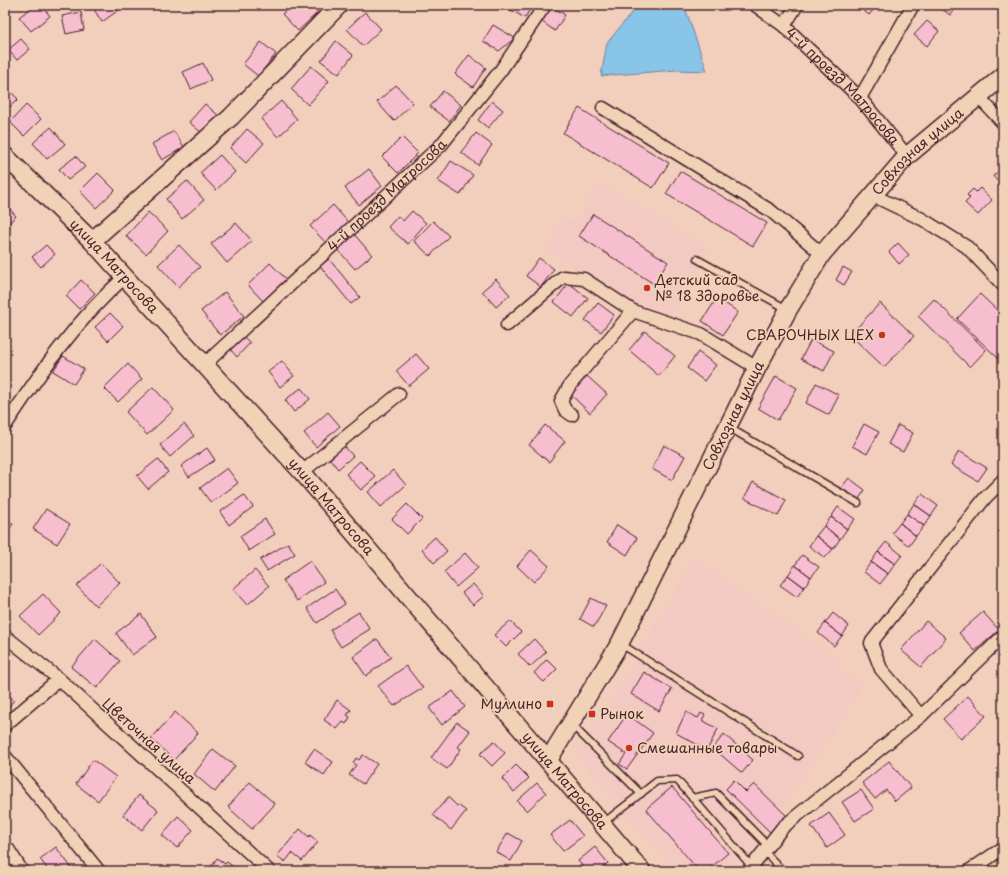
<svg xmlns="http://www.w3.org/2000/svg" width="1008" height="876" viewBox="0 0 1008 876" font-family="'Playpen Sans',sans-serif">
  <style>
    .built { fill: #f3cac2 }
    .water { fill: #89c4e9; stroke: #70829d }
    .building { fill: #f7becf; stroke: #4a1f2b }
    .lines { fill: none; stroke-linecap: round; stroke-linejoin: round }
    .lane-casing { stroke: #4a1f2b; stroke-width: 9 }
    .street-casing { stroke: #4a1f2b; stroke-width: 15 }
    .secondary-casing { stroke: #4a1f2b; stroke-width: 20 }
    .lane { stroke: #f0d3b7; stroke-width: 6 }
    .street { stroke: #f0d3b7; stroke-width: 12 }
    .secondary { stroke: #f0d3b7; stroke-width: 17 }
    .poi-dot { fill: #c8321e; stroke: #f0d3b7; stroke-width: 1.5 }
    .labels { text-anchor: middle; stroke-width: 3.5; stroke-linejoin: round; paint-order: stroke }
    .street-label { font-size: 14px; fill: #4a1f2b; stroke: #f0d3b7 }
    .poi-label { font-size: 14px; fill: #4a1f2b; stroke: #f0d3b7; text-anchor: start }
  </style>
  <rect width="100%" height="100%" fill="#f1cfbc"/>
  <filter id="ink" filterUnits="userSpaceOnUse"><feTurbulence type="fractalNoise" baseFrequency=".025" numOctaves="2"/><feDisplacementMap in="SourceGraphic" scale="8" xChannelSelector="R" yChannelSelector="G"/><feConvolveMatrix kernelMatrix="1 2 1 2 8 2 1 2 1" color-interpolation-filters="sRGB"/></filter>
  <g filter="url(#ink)">
    <path class="built" d="M 600,183 L 711,250 L 665,326 L 545,250 L 564,218 L 575,221 Z
      M 695,557 L 842,663 L 839,668 L 864,683 L 789,800 L 746,855 L 729,871 L 676,871 L 576,756 Z"/>
    <path class="water" d="M 638,5 L 684,5 L 707,71 L 676,70 L 601,76 L 607,43 Z"/>
    <path class="building" d="M 35,5 L 41,5 L 50,16 L 31,31 L 19,17 Z
      M 98,5 L 117,5 L 120,9 L 102,22 L 93,8 Z
      M 292,5 L 312,5 L 318,12 L 298,31 L 282,14 Z
      M 502,5 L 532,5 L 525,18 Z
      M 856,5 L 877,5 L 869,15 Z
      M 937,5 L 957,5 L 950,15 Z
      M 551,6 L 565,15 L 555,31 L 541,21 Z
      M 81,12 L 84,30 L 66,34 L 62,16 Z
      M 365,12 L 381,29 L 363,46 L 347,29 Z
      M 927,21 L 939,31 L 927,46 L 914,35 Z
      M 493,25 L 515,38 L 499,51 L 483,41 Z
      M 21,39 L 30,49 L 17,60 L 8,50 Z
      M 336,41 L 353,55 L 339,74 L 321,61 Z
      M 261,42 L 276,54 L 258,76 L 243,64 Z
      M 469,55 L 486,68 L 473,87 L 455,74 Z
      M 203,63 L 211,80 L 191,89 L 183,72 Z
      M 311,66 L 329,81 L 308,105 L 291,89 Z
      M 396,85 L 413,103 L 394,121 L 377,102 Z
      M 5,86 L 18,99 L 5,112 Z
      M 443,91 L 461,105 L 449,121 L 430,107 Z
      M 281,101 L 297,119 L 278,137 L 261,119 Z
      M 492,101 L 503,110 L 488,128 L 478,120 Z
      M 205,104 L 219,116 L 203,134 L 189,122 Z
      M 26,105 L 41,119 L 24,136 L 10,122 Z
      M 579,108 L 669,163 L 653,188 L 563,133 Z
      M 51,127 L 65,144 L 47,159 L 33,143 Z
      M 247,129 L 264,143 L 246,163 L 230,148 Z
      M 174,131 L 184,147 L 162,160 L 152,144 Z
      M 476,133 L 492,145 L 478,165 L 461,152 Z
      M 402,137 L 418,153 L 398,173 L 382,157 Z
      M 220,155 L 235,172 L 216,190 L 200,173 Z
      M 76,156 L 85,167 L 68,180 L 59,169 Z
      M 451,161 L 473,175 L 460,195 L 438,181 Z
      M 1003,167 L 1003,188 L 993,176 Z
      M 369,169 L 382,186 L 359,205 L 345,188 Z
      M 680,171 L 767,223 L 753,246 L 666,194 Z
      M 98,173 L 115,190 L 96,208 L 80,191 Z
      M 187,181 L 204,200 L 182,219 L 166,199 Z
      M 980,188 L 992,200 L 978,215 L 965,203 L 970,198 L 967,195 L 973,189 L 976,192 Z
      M 5,204 L 16,216 L 5,227 Z
      M 333,205 L 348,222 L 326,243 L 310,226 Z
      M 412,211 L 426,223 L 408,244 L 388,227 L 398,216 L 403,221 Z
      M 148,212 L 168,231 L 146,254 L 126,236 Z
      M 593,214 L 668,262 L 654,284 L 579,236 Z
      M 433,221 L 449,236 L 430,256 L 414,241 Z
      M 236,223 L 252,241 L 227,263 L 211,244 Z
      M 354,234 L 372,255 L 355,269 L 337,249 Z
      M 898,243 L 909,255 L 899,264 L 889,252 Z
      M 46,245 L 55,254 L 41,267 L 32,257 Z
      M 179,245 L 200,267 L 178,287 L 158,265 Z
      M 539,258 L 554,269 L 541,287 L 526,276 Z
      M 329,259 L 360,297 L 351,304 L 320,266 Z
      M 270,263 L 286,279 L 263,301 L 248,285 Z
      M 843,267 L 852,272 L 844,285 L 836,280 Z
      M 496,279 L 510,295 L 496,307 L 482,291 Z
      M 81,280 L 95,293 L 79,309 L 66,296 Z
      M 569,283 L 588,298 L 573,317 L 554,302 Z
      M 225,292 L 244,316 L 220,335 L 201,311 Z
      M 980,294 L 1003,316 L 1003,363 L 957,319 Z
      M 717,298 L 738,312 L 723,335 L 702,321 Z
      M 934,299 L 986,350 L 970,367 L 918,316 Z
      M 598,303 L 614,315 L 601,332 L 585,320 Z
      M 880,303 L 914,336 L 884,367 L 850,335 Z
      M 110,313 L 123,326 L 108,341 L 95,327 Z
      M 645,331 L 675,356 L 659,376 L 629,350 Z
      M 243,336 L 250,343 L 237,357 L 230,349 Z
      M 811,340 L 834,351 L 824,371 L 801,359 Z
      M 698,352 L 716,365 L 704,381 L 687,368 Z
      M 416,354 L 429,369 L 409,386 L 396,371 Z
      M 63,356 L 84,369 L 74,384 L 53,371 Z
      M 282,361 L 294,376 L 280,387 L 268,372 Z
      M 128,364 L 142,379 L 118,402 L 104,388 Z
      M 587,376 L 607,394 L 590,413 L 571,395 Z
      M 776,376 L 797,388 L 778,420 L 758,408 Z
      M 816,383 L 839,395 L 829,415 L 806,403 Z
      M 153,387 L 174,410 L 147,435 L 126,412 Z
      M 301,388 L 310,399 L 294,412 L 285,400 Z
      M 328,412 L 340,426 L 316,447 L 304,433 Z
      M 184,424 L 194,436 L 170,457 L 160,445 Z
      M 864,424 L 879,432 L 867,454 L 852,446 Z
      M 545,425 L 565,441 L 549,462 L 529,445 Z
      M 898,425 L 913,433 L 903,452 L 888,444 Z
      M 664,445 L 685,456 L 672,480 L 652,469 Z
      M 344,446 L 353,456 L 338,469 L 330,459 Z
      M 207,448 L 215,460 L 189,477 L 181,466 Z
      M 959,451 L 987,468 L 978,481 L 951,465 Z
      M 158,459 L 168,472 L 148,489 L 137,476 Z
      M 360,461 L 376,477 L 361,490 L 346,474 Z
      M 227,468 L 238,483 L 211,503 L 200,488 Z
      M 393,470 L 406,485 L 381,507 L 368,492 Z
      M 849,478 L 865,490 L 858,500 L 841,488 Z
      M 753,482 L 786,500 L 778,516 L 744,498 Z
      M 922,494 L 938,506 L 931,516 L 914,504 Z
      M 244,495 L 253,507 L 229,525 L 220,512 Z
      M 407,504 L 422,519 L 407,534 L 392,519 Z
      M 914,504 L 931,516 L 924,526 L 907,514 Z
      M 838,507 L 855,519 L 847,529 L 831,517 Z
      M 46,509 L 70,524 L 57,544 L 33,529 Z
      M 907,514 L 924,526 L 916,536 L 900,523 Z
      M 831,517 L 847,529 L 840,539 L 824,526 Z
      M 5,518 L 13,524 L 5,534 Z
      M 265,519 L 275,534 L 249,551 L 240,536 Z
      M 900,523 L 916,536 L 909,546 L 892,533 Z
      M 617,525 L 637,538 L 627,555 L 607,542 Z
      M 824,526 L 840,539 L 833,549 L 816,536 Z
      M 816,536 L 833,549 L 825,558 L 809,546 Z
      M 435,537 L 447,551 L 434,563 L 422,549 Z
      M 886,542 L 902,555 L 895,564 L 878,552 Z
      M 288,543 L 295,554 L 267,571 L 260,560 Z
      M 531,550 L 549,566 L 534,582 L 517,566 Z
      M 878,552 L 895,564 L 888,574 L 871,562 Z
      M 465,553 L 478,568 L 456,587 L 444,572 Z
      M 802,555 L 819,567 L 811,577 L 795,565 Z
      M 310,561 L 324,582 L 297,601 L 283,580 Z
      M 871,562 L 888,574 L 880,584 L 864,572 Z
      M 101,563 L 120,583 L 96,606 L 77,586 Z
      M 795,565 L 811,577 L 804,587 L 788,575 Z
      M 255,570 L 269,586 L 247,605 L 233,589 Z
      M 788,575 L 804,587 L 797,597 L 780,585 Z
      M 473,584 L 484,596 L 473,605 L 462,593 Z
      M 335,589 L 345,604 L 317,623 L 307,608 Z
      M 43,594 L 61,613 L 38,635 L 20,616 Z
      M 591,598 L 606,606 L 594,627 L 580,619 Z
      M 359,612 L 370,629 L 341,647 L 330,630 Z
      M 983,612 L 999,630 L 975,651 L 959,633 Z
      M 833,613 L 849,626 L 842,636 L 825,623 Z
      M 141,614 L 157,637 L 132,655 L 116,633 Z
      M 510,621 L 521,632 L 506,647 L 494,635 Z
      M 926,621 L 946,638 L 921,667 L 901,650 Z
      M 825,623 L 842,636 L 834,646 L 818,633 Z
      M 95,639 L 120,661 L 97,688 L 71,667 Z
      M 377,639 L 391,657 L 366,676 L 353,657 Z
      M 534,639 L 546,652 L 530,667 L 518,654 Z
      M 547,659 L 557,669 L 544,682 L 534,673 Z
      M 406,666 L 423,688 L 394,706 L 378,686 Z
      M 644,672 L 672,689 L 659,711 L 631,694 Z
      M 453,691 L 465,707 L 442,725 L 429,708 Z
      M 5,692 L 14,700 L 5,711 Z
      M 968,696 L 986,716 L 961,739 L 943,719 Z
      M 337,700 L 351,710 L 347,715 L 350,717 L 346,724 L 343,722 L 337,729 L 324,720 Z
      M 175,712 L 198,733 L 174,760 L 151,739 Z
      M 686,712 L 698,718 L 701,713 L 705,715 L 702,720 L 718,729 L 707,750 L 676,733 Z
      M 627,714 L 653,733 L 627,769 L 619,764 L 626,754 L 608,742 Z
      M 457,722 L 470,731 L 458,747 L 461,749 L 447,769 L 431,758 Z
      M 724,734 L 753,760 L 742,773 L 713,748 Z
      M 494,741 L 505,753 L 492,766 L 480,754 Z
      M 213,749 L 235,766 L 215,792 L 194,774 Z
      M 314,749 L 333,762 L 324,775 L 305,762 Z
      M 363,755 L 377,764 L 363,784 L 349,775 L 356,765 L 353,763 L 356,758 L 359,760 Z
      M 93,760 L 116,777 L 98,801 L 76,784 Z
      M 889,761 L 911,788 L 895,801 L 886,790 L 875,799 L 862,783 Z
      M 516,765 L 529,778 L 514,792 L 502,779 Z
      M 734,780 L 746,792 L 754,784 L 788,817 L 772,834 L 726,789 Z
      M 250,782 L 275,804 L 252,829 L 228,807 Z
      M 537,783 L 546,793 L 527,811 L 517,801 Z
      M 672,787 L 728,853 L 707,871 L 699,871 L 646,809 Z
      M 861,790 L 874,809 L 855,821 L 842,802 Z
      M 139,795 L 158,810 L 142,830 L 123,815 Z
      M 448,797 L 457,806 L 458,805 L 466,811 L 451,830 L 433,815 Z
      M 829,813 L 845,835 L 827,848 L 811,826 Z
      M 178,816 L 193,830 L 177,848 L 162,835 Z
      M 570,820 L 583,836 L 563,851 L 550,835 Z
      M 300,829 L 309,837 L 310,835 L 318,842 L 302,861 L 292,853 L 285,862 L 277,856 Z
      M 508,833 L 522,841 L 511,861 L 496,852 Z
      M 56,847 L 71,867 L 66,871 L 49,871 L 40,859 Z
      M 595,847 L 608,863 L 598,871 L 587,871 L 578,861 Z
      M 217,858 L 225,864 L 227,862 L 235,868 L 234,871 L 208,871 Z"/>
    <g class="lines">
      <defs>
        <path id="lane" d="M 697,259 L 787,309
          M 728,427 L 858,503
          M 621,644 L 798,756
          M 571,724 L 641,794
          M 692,798 L 716,793 L 768,846
          M 603,823 L 657,781 L 677,780 L 753,868
          M 764,851 L 783,871"/>
        <g id="street">
          <path id="s1" d="M 755,5 L 784,26 L 860,98 L 907,156"/>
          <path d="M 784,26 L 797,5"/>
          <path d="M 978,96 L 1003,123"/>
          <path d="M 860,98 L 913,5"/>
          <path d="M 603,108 L 771,211 L 822,254"/>
          <path d="M 872,195 L 922,219 L 967,247 L 1003,285"/>
          <path d="M 507,325 L 563,277 L 584,279 L 633,311 L 701,334 L 757,368"/>
          <path id="s2" d="M 205,364 L 441,145 L 501,70 L 545,5"/>
          <path d="M 572,415 L 565,410 L 561,401 L 570,385 L 633,311"/>
          <path d="M 5,426 C 40,373 77,319 125,277"/>
          <path d="M 302,472 L 399,394"/>
          <path d="M 5,636 L 59,679 L 269,871"/>
          <path d="M 921,716 L 881,669 L 871,643 L 985,498 L 1003,480"/>
          <path d="M 5,725 L 59,679"/>
          <path d="M 5,756 L 99,871"/>
          <path d="M 8,849 L 22,871"/>
          <path d="M 748,871 L 783,827 L 921,716 L 1003,636"/>
          <path d="M 969,871 L 1003,848"/>
        </g>
        <g id="secondary">
          <path id="s3" d="M 5,156 L 92,241 L 302,472 L 642,871"/>
          <path d="M 92,241 L 231,117 L 339,5"/>
          <path id="s4" d="M 549,759 L 620,643 L 757,368 L 788,310 L 822,254 L 907,156 L 1003,76"/>
        </g>
      </defs>
      <use href="#lane" class="lane-casing"/>
      <use href="#street" class="street-casing"/>
      <use href="#secondary" class="secondary-casing"/>
      <use href="#lane" class="lane"/>
      <use href="#street" class="street"/>
      <use href="#secondary" class="secondary"/>
    </g>
  </g>
  <g class="poi-dot">
    <circle cx="647" cy="288" r="4"/>
    <circle cx="882" cy="335" r="4"/>
    <rect x="546" y="700" width="8" height="8" rx="2"/>
    <rect x="588" y="710" width="8" height="8" rx="2"/>
    <circle cx="629" cy="748" r="4"/>
  </g>
  <g class="labels">
    <g class="street-label">
      <text dy="5" stroke="none"><textPath href="#s1" startOffset="120">4-й проезд Матросова</textPath></text>
      <text dy="5" stroke="none"><textPath href="#s4" startOffset="715">Совхозная улица</textPath></text>
      <text dy="5" stroke="none"><textPath href="#s2" startOffset="248">4-й проезд Матросова</textPath></text>
      <text dy="5" stroke="none"><textPath href="#s3" startOffset="155">улица Матросова</textPath></text>
      <text dy="5" stroke="none"><textPath href="#s4" startOffset="390">Совхозная улица</textPath></text>
      <text dy="5" stroke="none"><textPath href="#s3" startOffset="479">улица Матросова</textPath></text>
      <text transform="translate(149 741) rotate(42)" y="5">Цветочная улица</text>
      <text dy="5" stroke="none"><textPath href="#s3" startOffset="839">улица Матросова</textPath></text>
    </g>
    <g class="poi-label">
      <text x="655" y="285">Детский сад<tspan x="655" dy="16">№ 18 Здоровье</tspan></text>
      <text x="874" y="340" text-anchor="end">СВАРОЧНЫХ ЦЕХ</text>
      <text x="542" y="709" text-anchor="end">Муллино</text>
      <text x="600" y="719">Рынок</text>
      <text x="637" y="753">Смешанные товары</text>
    </g>
  </g>
  <rect width="1008" height="876" fill="none" stroke="#f0d3b7" stroke-width="20"/>
  <rect x="10" y="10" width="988" height="856" fill="none" stroke="#4a1f2b" stroke-width="1.5" filter="url(#ink)"/>
</svg>
